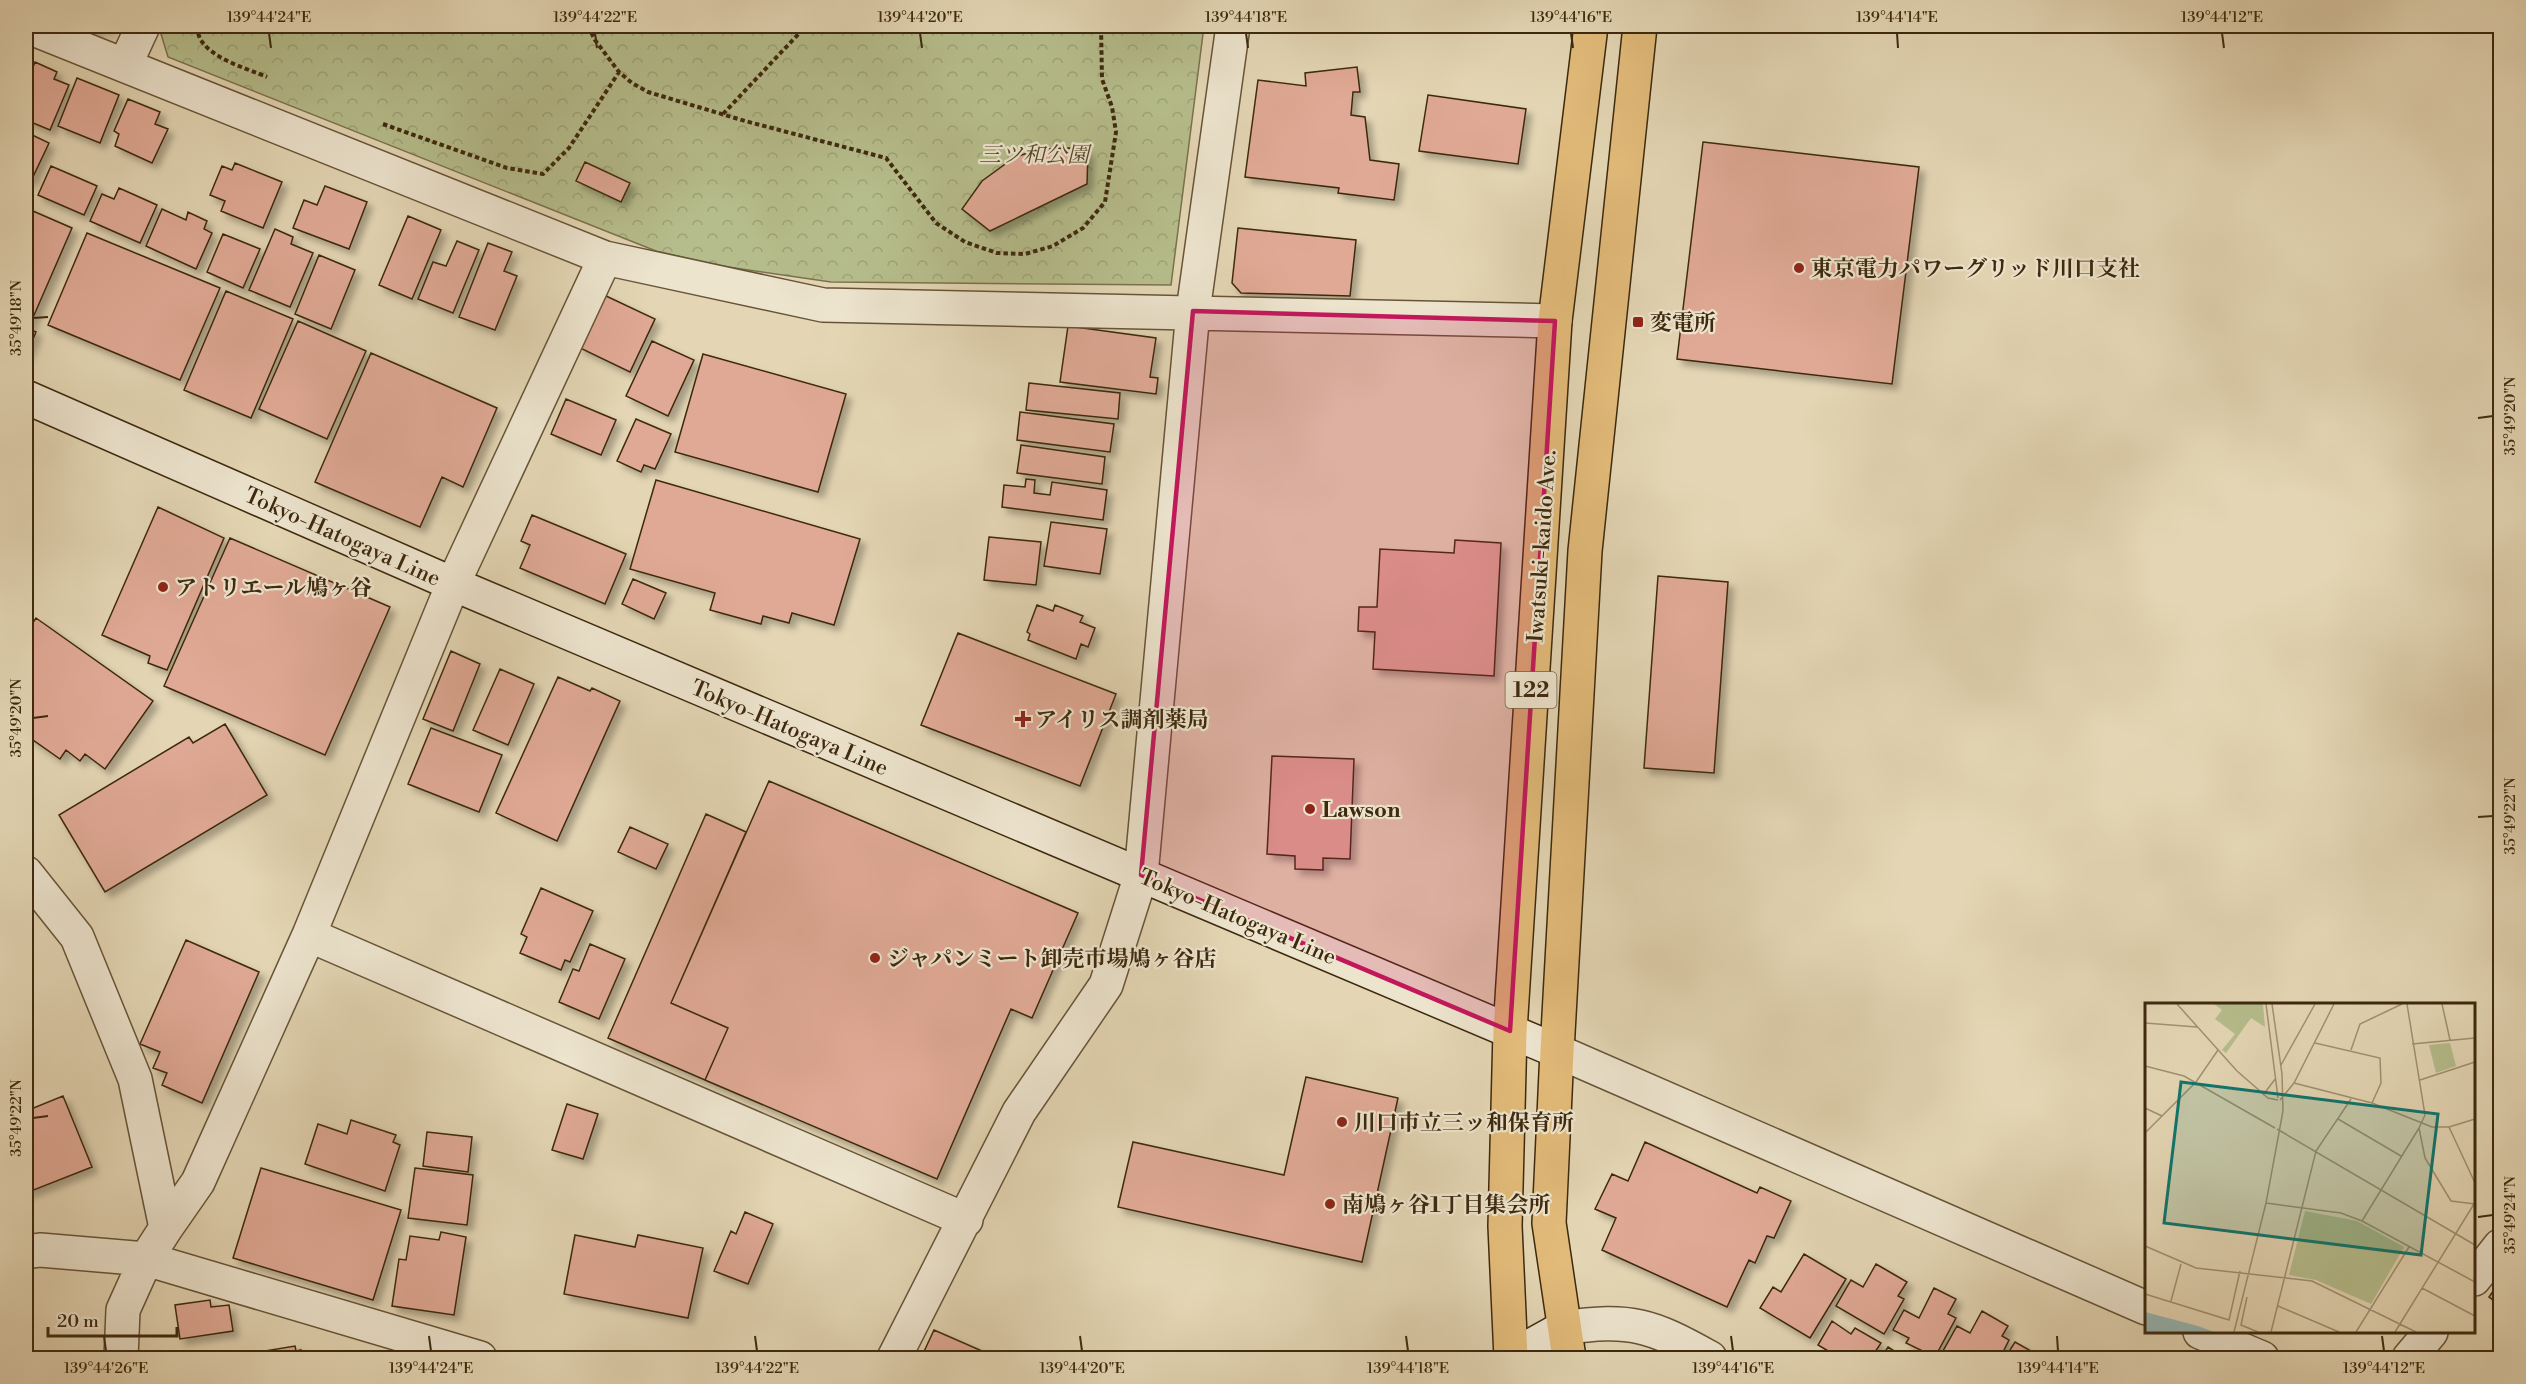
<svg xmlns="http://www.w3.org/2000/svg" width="2526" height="1384" viewBox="0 0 2526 1384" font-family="'Libre Bodoni','Noto Serif JP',serif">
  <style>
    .park { fill: url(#park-crowns); stroke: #7a734d; stroke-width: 1.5 }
    .building { fill: #e0a995; stroke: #3d290e; stroke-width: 1.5; filter: url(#shadow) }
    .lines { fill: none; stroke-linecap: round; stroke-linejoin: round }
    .minor-casing { stroke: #675438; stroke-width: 36 }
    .tertiary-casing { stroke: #675438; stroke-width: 36 }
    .secondary-casing { stroke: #3d290e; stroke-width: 36 }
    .trunk-casing { stroke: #3d290e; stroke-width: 36 }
    .path { stroke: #3d290e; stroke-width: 4; stroke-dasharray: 4.5 3; stroke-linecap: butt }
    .minor { stroke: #ede4ce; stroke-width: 33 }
    .tertiary { stroke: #ede4ce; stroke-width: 33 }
    .secondary { stroke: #ede4ce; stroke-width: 33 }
    .trunk { stroke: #e2bb7a; stroke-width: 33 }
    .marked { fill: #c2185b; fill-opacity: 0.2; stroke: #c2185b; stroke-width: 4.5; stroke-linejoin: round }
    .ticks { fill: none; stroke: #3d290e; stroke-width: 2 }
    .poi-dot { fill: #8f2418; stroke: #ede4ce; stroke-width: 2 }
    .labels { text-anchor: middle; stroke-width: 4.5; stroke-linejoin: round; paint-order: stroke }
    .shield { fill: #ede4ce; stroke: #726148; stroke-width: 1.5 }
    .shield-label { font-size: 21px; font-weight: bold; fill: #3d290e }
    .park-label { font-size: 22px; font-style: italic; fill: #554727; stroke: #ede4ce }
    .poi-label { font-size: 22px; font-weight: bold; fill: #3d290e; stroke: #ede4ce; text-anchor: start }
    .street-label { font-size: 22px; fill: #3d290e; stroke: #ede4ce }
    .inset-road { fill: none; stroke: #a19172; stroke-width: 1.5 }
    .view { fill: #0f766e; fill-opacity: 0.15; stroke: #0f766e; stroke-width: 3 }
    .inset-edge { fill: none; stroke: #3d290e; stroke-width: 3 }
    .neatline { fill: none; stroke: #3d290e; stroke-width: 2 }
    .ticks-label { font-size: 15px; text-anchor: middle; fill: #3d290e }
  </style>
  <defs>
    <pattern id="park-crowns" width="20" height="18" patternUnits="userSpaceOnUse" patternTransform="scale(1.5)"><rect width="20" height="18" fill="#b6bd8c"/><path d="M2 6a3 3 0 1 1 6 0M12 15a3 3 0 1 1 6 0" fill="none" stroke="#9da278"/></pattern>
    <filter id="shadow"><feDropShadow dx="5.5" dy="5.5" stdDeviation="3" flood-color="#0004"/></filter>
  </defs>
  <rect width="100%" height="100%" fill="#e4d6b4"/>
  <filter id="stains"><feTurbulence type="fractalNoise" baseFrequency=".00333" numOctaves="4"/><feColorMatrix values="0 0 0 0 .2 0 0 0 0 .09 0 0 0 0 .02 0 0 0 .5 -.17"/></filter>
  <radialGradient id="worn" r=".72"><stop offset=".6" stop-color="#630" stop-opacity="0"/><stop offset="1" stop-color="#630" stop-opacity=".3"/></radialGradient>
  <path class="park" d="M 165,26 L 1204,26 L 1171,285 L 831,282 L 721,266 L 656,251 L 168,57 L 161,34 Z"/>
  <path class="building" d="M 79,26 L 108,26 L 107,30 L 99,26 L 96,32 Z
    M 35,62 L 57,72 L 54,79 L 69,85 L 50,130 L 26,120 L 26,85 Z
    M 1357,67 L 1360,92 L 1353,92 L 1351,115 L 1365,117 L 1370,160 L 1399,164 L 1394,200 L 1338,193 L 1339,188 L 1245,177 L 1258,80 L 1306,86 L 1305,73 Z
    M 77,78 L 119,95 L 100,143 L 58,126 Z
    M 1428,95 L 1526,109 L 1518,164 L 1419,151 Z
    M 128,99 L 160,112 L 155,124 L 168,129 L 152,163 L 115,146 L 119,134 L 114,131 Z
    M 26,132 L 49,143 L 31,181 L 26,179 Z
    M 1703,142 L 1919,167 L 1892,384 L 1677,359 Z
    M 1071,148 L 1088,151 L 1087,184 L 990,231 L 962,209 L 982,181 L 1015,157 L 1041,149 Z
    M 585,162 L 630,183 L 621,202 L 576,181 Z
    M 235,163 L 282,182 L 263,228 L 221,211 L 225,201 L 210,195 L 222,166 L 232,170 Z
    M 51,166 L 97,186 L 84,215 L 38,195 Z
    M 325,186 L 367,202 L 349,249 L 293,228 L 304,200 L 317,205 Z
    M 119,188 L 157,205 L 140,243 L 90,221 L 102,194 L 114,199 Z
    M 26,208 L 72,228 L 28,329 L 36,332 L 26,356 Z
    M 162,209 L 186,220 L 188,212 L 207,221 L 204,229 L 212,233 L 196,269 L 146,246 Z
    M 408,216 L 441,230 L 412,299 L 379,285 Z
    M 1238,228 L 1356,240 L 1350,296 L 1241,293 L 1232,283 Z
    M 275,229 L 293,237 L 291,244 L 313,253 L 290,307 L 249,290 Z
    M 87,233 L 220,288 L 180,380 L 48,325 Z
    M 223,234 L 260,249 L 243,288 L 207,272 Z
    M 457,241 L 479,250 L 453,313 L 418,299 L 433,262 L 446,266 Z
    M 488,243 L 512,252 L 504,271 L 517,276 L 495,330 L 459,317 Z
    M 319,255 L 355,270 L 331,329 L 295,314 Z
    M 226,291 L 293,319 L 251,418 L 184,390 Z
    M 604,295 L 655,319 L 630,372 L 578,347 Z
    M 298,321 L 366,351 L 327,439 L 259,409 Z
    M 1068,326 L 1156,338 L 1150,377 L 1158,378 L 1156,394 L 1060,382 Z
    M 652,341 L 694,360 L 668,416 L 626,396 Z
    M 371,353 L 497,408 L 463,487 L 442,477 L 420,527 L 315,482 Z
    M 703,354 L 846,394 L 818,492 L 675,452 Z
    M 1029,383 L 1120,393 L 1118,419 L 1026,410 Z
    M 566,399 L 616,420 L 601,455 L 551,434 Z
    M 1020,412 L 1114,424 L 1110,452 L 1017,440 Z
    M 636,419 L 671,434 L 655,469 L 644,465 L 641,472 L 617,461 Z
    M 1021,445 L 1105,457 L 1102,484 L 1017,473 Z
    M 1026,479 L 1035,480 L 1034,493 L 1050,495 L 1052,482 L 1107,490 L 1103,520 L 1002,507 L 1004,485 L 1025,487 Z
    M 656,480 L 860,539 L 834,625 L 792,613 L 789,623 L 763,616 L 761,624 L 710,610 L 715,593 L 630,569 Z
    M 158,507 L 224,538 L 167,670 L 148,663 L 150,656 L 102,635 Z
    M 532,515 L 626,554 L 605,604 L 520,568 L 530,545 L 521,541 Z
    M 1051,522 L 1107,529 L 1100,574 L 1044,566 Z
    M 989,537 L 1041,542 L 1036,585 L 984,580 Z
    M 230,538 L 390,607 L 325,755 L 164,686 Z
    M 1455,540 L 1501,543 L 1494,676 L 1373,669 L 1375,632 L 1358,631 L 1359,607 L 1377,607 L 1380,549 L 1454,553 Z
    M 1658,576 L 1728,582 L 1714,773 L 1644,768 Z
    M 633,579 L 666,593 L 654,619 L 622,604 Z
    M 1037,605 L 1053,611 L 1055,605 L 1083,616 L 1080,622 L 1095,628 L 1088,647 L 1081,644 L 1076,659 L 1028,640 L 1030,634 L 1027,632 Z
    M 36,618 L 153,701 L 105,769 L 85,754 L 80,761 L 66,750 L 60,759 L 26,735 L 26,633 Z
    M 958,633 L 1116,694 L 1080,786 L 921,725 Z
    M 451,651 L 480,664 L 453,731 L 423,719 Z
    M 500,669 L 534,684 L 508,745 L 473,730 Z
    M 558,677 L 590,691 L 592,688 L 620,701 L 557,841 L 496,813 Z
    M 225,724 L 267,795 L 105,892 L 59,815 L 189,737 L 193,743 Z
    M 431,728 L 502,755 L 479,812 L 408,784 Z
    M 1272,756 L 1354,759 L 1350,859 L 1323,858 L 1323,870 L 1295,869 L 1295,856 L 1267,854 Z
    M 769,781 L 1078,913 L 1032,1018 L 1011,1009 L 937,1179 L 705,1080 L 728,1028 L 671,1003 Z
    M 706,814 L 746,832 L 671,1003 L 728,1028 L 705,1080 L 608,1038 Z
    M 630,827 L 668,844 L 656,869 L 618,852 Z
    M 541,888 L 593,911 L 570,962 L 565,960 L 561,970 L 520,953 L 527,937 L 521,934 Z
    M 186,940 L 259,972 L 202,1103 L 162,1085 L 167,1073 L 153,1068 L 160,1052 L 140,1044 Z
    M 590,944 L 625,959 L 599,1019 L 559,1002 L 573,969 L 579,971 Z
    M 1306,1077 L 1398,1098 L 1362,1262 L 1118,1207 L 1133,1142 L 1284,1175 Z
    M 63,1096 L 92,1167 L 26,1193 L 26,1111 Z
    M 567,1104 L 598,1114 L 583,1159 L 552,1150 Z
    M 351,1120 L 396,1135 L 393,1142 L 400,1145 L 385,1191 L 305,1164 L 318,1124 L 347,1134 Z
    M 427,1132 L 472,1137 L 468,1172 L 423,1166 Z
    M 1645,1142 L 1757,1193 L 1760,1187 L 1791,1201 L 1774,1238 L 1767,1236 L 1755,1263 L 1749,1260 L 1727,1307 L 1602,1250 L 1616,1218 L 1595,1209 L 1612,1174 L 1628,1181 Z
    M 261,1168 L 401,1210 L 373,1300 L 233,1258 Z
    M 415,1168 L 473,1175 L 467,1225 L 408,1218 Z
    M 745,1212 L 773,1224 L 748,1284 L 714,1271 L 731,1231 L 736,1234 Z
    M 441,1232 L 466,1237 L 454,1315 L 392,1306 L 399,1259 L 406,1260 L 410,1236 L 439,1240 Z
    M 575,1235 L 635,1247 L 638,1235 L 703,1248 L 688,1318 L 564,1294 Z
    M 1804,1254 L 1846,1279 L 1810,1338 L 1760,1308 L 1773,1287 L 1781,1292 Z
    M 1876,1264 L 1907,1282 L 1898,1296 L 1904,1299 L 1884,1334 L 1836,1306 L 1851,1280 L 1863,1287 Z
    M 2500,1281 L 2500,1305 L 2489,1297 Z
    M 1934,1288 L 1956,1299 L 1948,1314 L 1956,1318 L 1935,1357 L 1906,1343 L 1909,1338 L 1893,1330 L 1904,1310 L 1919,1318 Z
    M 210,1300 L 211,1307 L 229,1305 L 233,1331 L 180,1339 L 175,1305 Z
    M 1982,1311 L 2008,1326 L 2002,1336 L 2009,1340 L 2000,1358 L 1958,1358 L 1943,1351 L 1957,1326 L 1970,1333 Z
    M 1832,1321 L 1851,1334 L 1855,1328 L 1881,1343 L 1871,1358 L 1840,1358 L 1818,1345 Z
    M 934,1330 L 998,1358 L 921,1358 Z
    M 2015,1342 L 2043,1358 L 2005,1358 Z
    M 295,1346 L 296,1351 L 301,1350 L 303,1358 L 253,1358 L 252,1353 Z
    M 1888,1347 L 1905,1358 L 1881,1358 Z"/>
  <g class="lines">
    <defs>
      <path id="minor" d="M 26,26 L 605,258 L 823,305 L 1555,321
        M 125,65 L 143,26
        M 26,873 L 77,937 L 135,1079 L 166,1228 L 146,1259 L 123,1310 L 121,1358
        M 309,935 L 966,1220
        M 166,1228 L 198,1182 L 309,935 L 453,584 L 605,258
        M 26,1252 L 40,1250 L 146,1259 L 480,1358
        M 2474,1279 L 2500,1246
        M 894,1358 L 1019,1112 L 1106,985 L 1141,875 L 1193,311 L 1233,26
        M 2409,1358 L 2431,1332"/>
      <path id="tertiary" d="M 1557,1051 L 2146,1308
        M 1563,1328 C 1631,1318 1651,1325 1710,1358
        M 2200,1332 L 2262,1358"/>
      <path id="secondary" d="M 26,397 L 453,584 L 1557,1051
        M 1509,1358 L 1563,1328"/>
      <path id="trunk" d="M 1511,1358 L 1505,1226 L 1510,1031 L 1555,321 L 1591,26
        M 1569,1358 L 1549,1223 L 1557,1051 L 1585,551 L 1640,26"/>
    </defs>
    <use href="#minor" class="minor-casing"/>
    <use href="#tertiary" class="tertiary-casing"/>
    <use href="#secondary" class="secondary-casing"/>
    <use href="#trunk" class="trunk-casing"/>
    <path class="path" d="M 198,26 C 194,54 246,68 267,77
      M 588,26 L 595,40 L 619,72 L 632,83 L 648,92 L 745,121 L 886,158 L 936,223 L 965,242 L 997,253 L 1025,254 L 1053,246 L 1083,228 L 1105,202 L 1116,132 L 1112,107 L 1102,79 L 1101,26
      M 723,114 L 806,26
      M 383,124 L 507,168 L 543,174 L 569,148 L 619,72"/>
    <use href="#minor" class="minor"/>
    <use href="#tertiary" class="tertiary"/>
    <use href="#secondary" class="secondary"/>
    <use href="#trunk" class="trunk"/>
  </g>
  <path class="marked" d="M 1193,311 L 1555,321 L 1510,1031 L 1141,875 Z"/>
  <path class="ticks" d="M 269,33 L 271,48M 595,33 L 597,48M 920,33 L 922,48M 1246,33 L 1248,48M 1571,33 L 1573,48M 1897,33 L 1898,48M 2222,33 L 2224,48M 33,318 L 48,317M 2478,418 L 2493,416M 33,718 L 48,716M 2478,817 L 2493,816M 33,1118 L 48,1116M 2478,1217 L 2493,1215M 104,1336 L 106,1351M 429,1336 L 431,1351M 755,1336 L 757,1351M 1080,1336 L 1082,1351M 1406,1336 L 1408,1351M 1731,1336 L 1733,1351M 2057,1336 L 2058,1351M 2382,1336 L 2384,1351"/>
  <g class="poi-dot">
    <circle cx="1799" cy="268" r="6"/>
    <rect x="1632" y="316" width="12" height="12" rx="3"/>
    <circle cx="163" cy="587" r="6"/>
    <path d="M1020 710h6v6h6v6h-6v6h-6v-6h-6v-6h6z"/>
    <circle cx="1310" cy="809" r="6"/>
    <circle cx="875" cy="958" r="6"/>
    <circle cx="1342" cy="1122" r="6"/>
    <circle cx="1330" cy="1204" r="6"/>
  </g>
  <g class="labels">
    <rect class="shield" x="1505.5" y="672" width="51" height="36" rx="4.5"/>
    <g class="shield-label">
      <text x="1531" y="697">122</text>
    </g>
    <g class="park-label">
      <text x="1034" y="162">三ツ和公園</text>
    </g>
    <g class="poi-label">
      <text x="1811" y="276">東京電力パワーグリッド川口支社</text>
      <text x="1650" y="330">変電所</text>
      <text x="175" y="595">アトリエール鳩ヶ谷</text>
      <text x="1035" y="727">アイリス調剤薬局</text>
      <text x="1322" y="817">Lawson</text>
      <text x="887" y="966">ジャパンミート卸売市場鳩ヶ谷店</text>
      <text x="1354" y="1130">川口市立三ッ和保育所</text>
      <text x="1342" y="1212">南鳩ヶ谷1丁目集会所</text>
    </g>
    <g class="street-label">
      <text transform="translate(343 536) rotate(24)" y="8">Tokyo-Hatogaya Line</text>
      <text transform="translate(1541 546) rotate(-86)" y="8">Iwatsuki-kaido Ave.</text>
      <text transform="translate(790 727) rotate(23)" y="8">Tokyo-Hatogaya Line</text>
      <text transform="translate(1238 916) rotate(23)" y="8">Tokyo-Hatogaya Line</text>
    </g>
  </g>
  <g transform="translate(2145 1003)">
    <rect width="330" height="330" fill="#e4d6b4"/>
    <path d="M 69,1 L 118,1 L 120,24 L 106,15 L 81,50 L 77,47 L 90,31 L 70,16 L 77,7 ZM 305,40 L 311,63 L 291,70 L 284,42 ZM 160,208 L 212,218 L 259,244 L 226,301 L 171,277 L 144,272 Z" fill="#b6bd8c"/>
    <path d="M 0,309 L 53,323 L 69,329 L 0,329 Z" fill="#97b7b4"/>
    <path class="inset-road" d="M 32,1 L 92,68 L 123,95 L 133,97M 121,1 L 133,95M 262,1 L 280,112 L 274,125 L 280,155 L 306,198 L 330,201M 297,1 L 305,37M 0,20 L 52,24M 170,40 L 235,55 L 236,80 L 227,100M 267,41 L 330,35M 206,47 L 215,21 L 257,1M 136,62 L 170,1M 0,63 L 39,73 L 130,125M 275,77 L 330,59M 149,80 L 227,100 L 287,124 L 304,124 L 330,116M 118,92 L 131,75M 135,97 L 149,80 L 189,1M 0,105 L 17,113M 193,116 L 256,153M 304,124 L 330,180M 132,126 L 330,242M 0,130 L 51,79 L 73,47M 121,200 L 196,210 L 217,218 L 330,279M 217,218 L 274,125M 0,243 L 51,265 L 167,278 L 271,329M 277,285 L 330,313M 0,291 L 84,317 L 95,268M 102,294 L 96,322 L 113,329M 26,298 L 36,261M 133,303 L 194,329M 89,329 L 121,200 L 138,108 L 137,71 L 127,1M 126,329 L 171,148 L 206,96M 211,329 L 264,244M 250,329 L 329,201"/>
    <path class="view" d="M 36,79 L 293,111 L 276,252 L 19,220 Z"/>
    <rect width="330" height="330" class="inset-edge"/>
  </g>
  <rect width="2526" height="1384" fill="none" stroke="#e4d6b4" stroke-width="66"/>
  <path d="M48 1327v9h129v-9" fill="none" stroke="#3d290e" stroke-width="3"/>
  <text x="57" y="1327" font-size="18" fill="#3d290e" stroke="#ede4ce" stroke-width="4.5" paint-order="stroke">20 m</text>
  <rect x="33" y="33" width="2460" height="1318" class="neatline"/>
  <g class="ticks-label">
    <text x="269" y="22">139°44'24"E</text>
    <text x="595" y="22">139°44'22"E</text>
    <text x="920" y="22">139°44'20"E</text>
    <text x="1246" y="22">139°44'18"E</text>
    <text x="1571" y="22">139°44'16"E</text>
    <text x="1897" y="22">139°44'14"E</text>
    <text x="2222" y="22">139°44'12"E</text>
    <text transform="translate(16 318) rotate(-90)" y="5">35°49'18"N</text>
    <text transform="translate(2510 416) rotate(-90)" y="5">35°49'20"N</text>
    <text transform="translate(16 718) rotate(-90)" y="5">35°49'20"N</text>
    <text transform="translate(2510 816) rotate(-90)" y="5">35°49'22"N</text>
    <text transform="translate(16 1118) rotate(-90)" y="5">35°49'22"N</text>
    <text transform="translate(2510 1215) rotate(-90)" y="5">35°49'24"N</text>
    <text x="106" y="1373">139°44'26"E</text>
    <text x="431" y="1373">139°44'24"E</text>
    <text x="757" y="1373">139°44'22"E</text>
    <text x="1082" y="1373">139°44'20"E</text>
    <text x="1408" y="1373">139°44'18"E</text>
    <text x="1733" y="1373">139°44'16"E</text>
    <text x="2058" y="1373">139°44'14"E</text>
    <text x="2384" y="1373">139°44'12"E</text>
  </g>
  <rect width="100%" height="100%" filter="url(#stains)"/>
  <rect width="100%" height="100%" fill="url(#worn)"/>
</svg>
